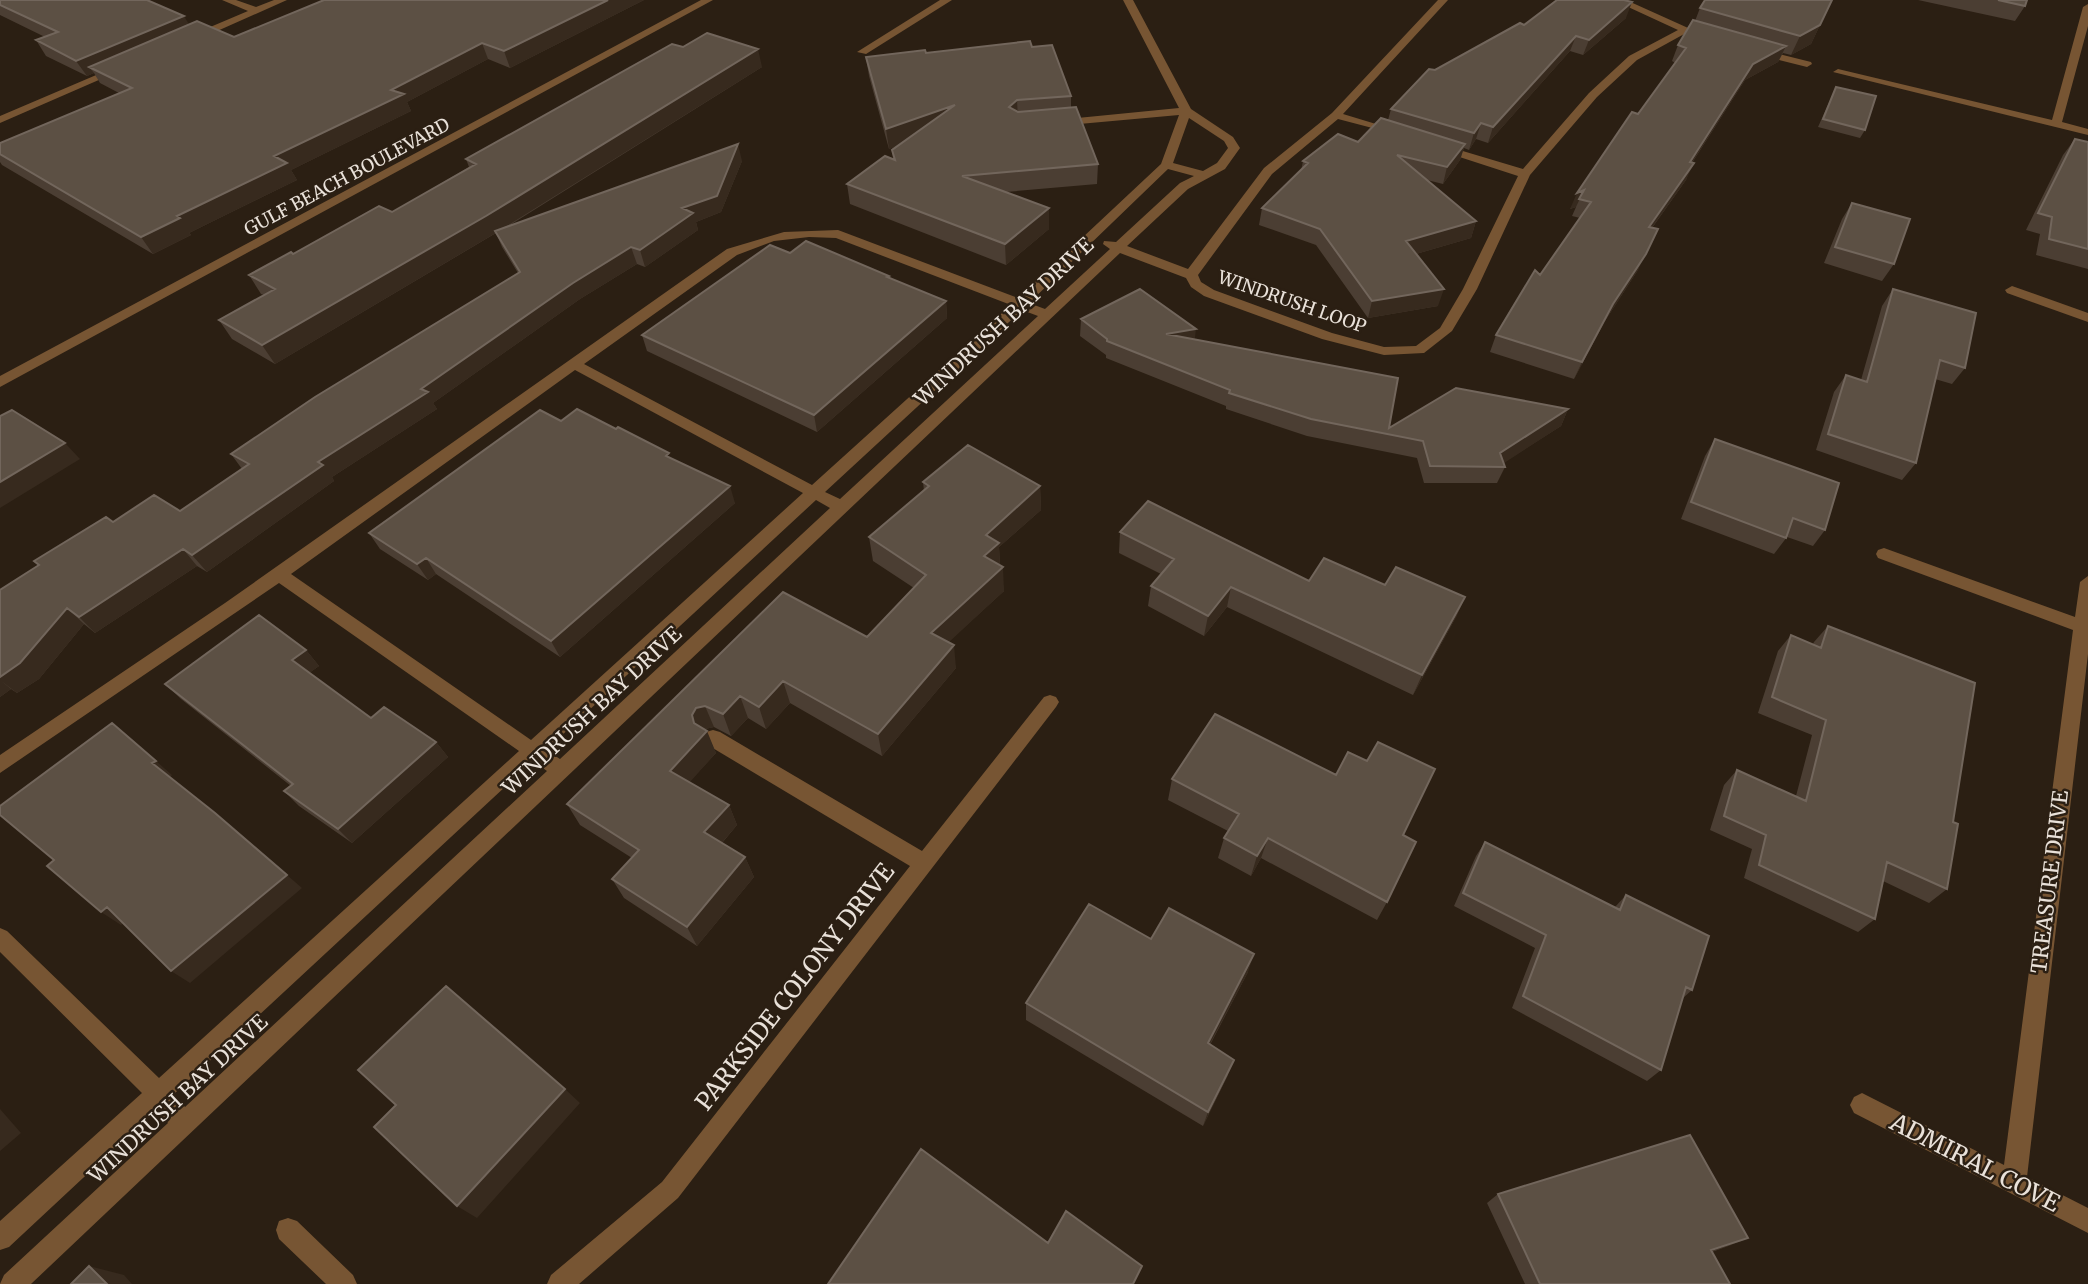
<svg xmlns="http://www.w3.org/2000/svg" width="2088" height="1284" viewBox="0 0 2088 1284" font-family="Merriweather,serif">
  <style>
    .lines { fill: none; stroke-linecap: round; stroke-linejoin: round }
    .minor { fill: #753; fill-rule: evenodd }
    .wall { fill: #4b3e33 }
    .shaded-wall { fill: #372a1e }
    .building { fill: #5c5044; stroke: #72665c; stroke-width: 2 }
    .labels { text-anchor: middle; stroke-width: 5; stroke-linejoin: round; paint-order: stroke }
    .far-street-label { font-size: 18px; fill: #e9e1d9; stroke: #2b1f13 }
    .street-label { font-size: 21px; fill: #e9e1d9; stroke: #2b1f13 }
    .near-street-label { font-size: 24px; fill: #e9e1d9; stroke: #2b1f13 }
  </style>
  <rect width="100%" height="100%" fill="#2b1f13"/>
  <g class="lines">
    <path class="minor" d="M 222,0 L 236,0 L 256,7 L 274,0 L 287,0 L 197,40 L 189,40 L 189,36 L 248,11 Z
      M 701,0 L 713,0 L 0,387 L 0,376 Z
      M 940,0 L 952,0 L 866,54 L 857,52 Z
      M 1123,0 L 1133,0 L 1191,109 L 1233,137 L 1240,148 L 1225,169 L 1188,189 L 1127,246 L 1188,269 L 1264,168 L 1332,113 L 1438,0 L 1448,0 L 1343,114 L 1399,131 L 1399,135 L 1338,119 L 1272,174 L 1198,275 L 1201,282 L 1214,290 L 1332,333 L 1384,347 L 1416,346 L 1440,328 L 1463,289 L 1518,176 L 1438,150 L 1438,146 L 1446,146 L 1523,169 L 1589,93 L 1629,56 L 1678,30 L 1613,0 L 1626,0 L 1697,32 L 1692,35 L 1686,33 L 1637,60 L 1597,97 L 1530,175 L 1477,289 L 1452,331 L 1424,353 L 1384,355 L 1322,339 L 1204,296 L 1191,287 L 1186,278 L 1120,253 L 31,1284 L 0,1284 L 4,1275 L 168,1123 L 157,1109 L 9,1247 L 0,1250 L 0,1221 L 142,1093 L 0,952 L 0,928 L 7,931 L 159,1078 L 519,751 L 279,583 L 0,773 L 0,755 L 225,603 L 727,249 L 784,232 L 838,230 L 1018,298 L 1161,164 L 1179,115 L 1057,126 L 1051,123 L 1057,120 L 1179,108 ZM 1189,118 L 1224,141 L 1228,148 L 1217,163 L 1203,171 L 1173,163 ZM 1168,169 L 1194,176 L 1180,183 L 1116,242 L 1104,241 L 1103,244 L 1110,249 L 1045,309 L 1029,303 ZM 809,237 L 836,238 L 1011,305 L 812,485 L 584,364 L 737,255 L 774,241 ZM 1022,310 L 1038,316 L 840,499 L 825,492 ZM 575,370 L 803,493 L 531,740 L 291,574 ZM 816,500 L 830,508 L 560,759 L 546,750 ZM 533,761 L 547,771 L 185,1107 L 174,1094 Z
      M 2088,4 L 2088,26 L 2062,122 L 2088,129 L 2088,135 L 1833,72 L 1838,69 L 2052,120 L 2083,7 Z
      M 1759,49 L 1811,62 L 1812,64 L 1807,67 L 1755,54 L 1755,50 Z
      M 115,67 L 124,69 L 0,123 L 0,116 Z
      M 2012,286 L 2088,313 L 2088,322 L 2007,293 L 2005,290 Z
      M 1884,548 L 2075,617 L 2080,582 L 2088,576 L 2088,654 L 2027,1177 L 2088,1208 L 2088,1233 L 1854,1113 L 1850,1105 L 1854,1097 L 1862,1093 L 2004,1165 L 2073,630 L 1878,558 L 1876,554 L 1878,550 Z
      M 1050,695 L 1056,697 L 1059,702 L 1056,707 L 678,1198 L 579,1284 L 547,1284 L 551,1275 L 662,1182 L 910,866 L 706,744 L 704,738 L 706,732 L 713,730 L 720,732 L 922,851 L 1044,697 Z
      M 288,1218 L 297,1221 L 353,1275 L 357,1284 L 326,1284 L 279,1239 L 276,1230 L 279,1221 Z"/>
  </g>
  <path class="wall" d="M 0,0 L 189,25 L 234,37 L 324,0 L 644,0 L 510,68 L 488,59 L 407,102 L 411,111 L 291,170 L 297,180 L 189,233 L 191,235 L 153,254 L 2,165 L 0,162 L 0,143 L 119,93 L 100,83 L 94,73 L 87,76 L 46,56 L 36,40 L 45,37 L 0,15 Z
    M 1918,0 L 2027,0 L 2025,6 L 2015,21 Z
    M 1700,8 L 1820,25 L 1811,44 L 1791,55 L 1783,53 L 1778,62 L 1745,80 L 1692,163 L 1686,180 L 1652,228 L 1638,270 L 1605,321 L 1574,379 L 1490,352 L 1496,335 L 1540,275 L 1580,218 L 1572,216 L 1576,207 L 1570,209 L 1675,63 L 1672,61 L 1678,45 L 1695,21 Z
    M 1626,18 L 1583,55 L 1570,51 L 1488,143 L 1476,139 L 1469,150 L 1464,148 L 1460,160 L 1443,184 L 1427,180 L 1476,221 L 1471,238 L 1416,254 L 1438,306 L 1368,318 L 1316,245 L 1259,225 L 1262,208 L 1301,171 L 1303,161 L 1358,142 L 1388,120 L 1391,109 L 1524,25 Z
    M 683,47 L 762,67 L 507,227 L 742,161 L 721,212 L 696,222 L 698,230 L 645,267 L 637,264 L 580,299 L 433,403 L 437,409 L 332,477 L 334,481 L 207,572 L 197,566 L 95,633 L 84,624 L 39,679 L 17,693 L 11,689 L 0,697 L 0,590 L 113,522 L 180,511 L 242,469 L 231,454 L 518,273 L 502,247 L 496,233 L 275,364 L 232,339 L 219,320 L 264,295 L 261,294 L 249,275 L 293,254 L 392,212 L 469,167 L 466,159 Z
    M 1032,47 L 1071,96 L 1071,107 L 1098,164 L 1097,184 L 1006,192 L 1049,208 L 1049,229 L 1006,265 L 850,204 L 847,184 L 893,159 L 892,150 L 901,144 L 889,149 L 869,76 L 866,57 Z
    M 1836,87 L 1865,130 L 1860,138 L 1818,127 Z
    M 2075,139 L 2088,142 L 2088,269 L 2036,255 L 2040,234 L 2026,230 L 2063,155 Z
    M 1852,203 L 1894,264 L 1882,281 L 1824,263 L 1842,219 Z
    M 790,253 L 889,276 L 889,278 L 946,301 L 947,318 L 817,432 L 647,351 L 642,335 Z
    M 1893,289 L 1965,368 L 1952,384 L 1935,379 L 1916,463 L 1902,480 L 1816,450 L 1834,392 L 1846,375 L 1861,380 L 1882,306 Z
    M 1081,319 L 1195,340 L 1389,428 L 1568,409 L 1561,426 L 1503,463 L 1505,467 L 1497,483 L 1424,483 L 1417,458 L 1307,436 L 1226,409 L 1226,406 L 1106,358 L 1106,355 L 1080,336 Z
    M 561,421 L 670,458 L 735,503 L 560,657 L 436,574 L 428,580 L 380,549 L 369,533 Z
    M 1715,439 L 1825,530 L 1813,546 L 1787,537 L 1774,554 L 1681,519 L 1705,456 Z
    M 923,482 L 1040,486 L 1041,510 L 999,547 L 1000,565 L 1004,591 L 948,642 L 956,668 L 882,756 L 790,703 L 766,729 L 748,718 L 731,736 L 714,727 L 705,729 L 716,753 L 689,782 L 729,805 L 737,825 L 722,843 L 745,857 L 754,877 L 697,946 L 624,898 L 612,879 L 632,858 L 580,825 L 567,804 L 783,592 L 867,637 L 914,588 L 873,561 L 869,537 L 924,491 Z
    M 1120,532 L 1309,581 L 1385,585 L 1465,597 L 1456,617 L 1413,695 L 1227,607 L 1204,636 L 1148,606 L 1151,586 L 1161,574 L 1119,553 Z
    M 1828,626 L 1953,822 L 1947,889 L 1929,903 L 1883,881 L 1875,919 L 1858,932 L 1744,878 L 1752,849 L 1710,830 L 1724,785 L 1737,770 L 1796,796 L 1812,735 L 1758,713 L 1778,651 L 1791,635 L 1813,644 L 1814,642 Z
    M 306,650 L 319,666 L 309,673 L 371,718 L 436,742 L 448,757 L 352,843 L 299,806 L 284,791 L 291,786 L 181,699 L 165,684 Z
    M 1172,779 L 1403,835 L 1387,902 L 1377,920 L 1261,858 L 1251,876 L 1218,858 L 1224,838 L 1228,831 L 1168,800 Z
    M 1485,842 L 1615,907 L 1626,895 L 1692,990 L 1683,998 L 1661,1070 L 1647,1081 L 1512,1008 L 1535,948 L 1454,906 L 1476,856 Z
    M 1151,939 L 1248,972 L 1210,1045 L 1228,1075 L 1203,1126 L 1026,1020 L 1026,1003 Z
    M 1498,1194 L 1731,1245 L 1712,1252 L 1730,1284 L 1525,1284 L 1487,1203 Z"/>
  <path class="shaded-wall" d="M 608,0 L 644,0 L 510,68 L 504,51 Z
    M 1632,2 L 1626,18 L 1583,55 L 1589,40 Z
    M 184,16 L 193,31 L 89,67 L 94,73 L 87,76 L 76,61 Z
    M 1820,25 L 1811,44 L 1791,55 L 1800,36 Z
    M 1576,36 L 1570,51 L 1488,143 L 1493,127 Z
    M 482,43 L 488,59 L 407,102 L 411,111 L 291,170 L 297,180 L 189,233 L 191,235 L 153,254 L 141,237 L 177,216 L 274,156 L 391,90 Z
    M 1786,46 L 1778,62 L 1745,80 L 1682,178 L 1690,162 L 1753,64 Z
    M 758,49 L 762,67 L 494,234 L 275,364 L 262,345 Z
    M 1017,100 L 1018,120 L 1009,107 Z
    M 955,105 L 956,125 L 889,149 L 886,129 Z
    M 1481,123 L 1476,139 L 1469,150 L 1474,133 Z
    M 738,144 L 742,161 L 721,212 L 696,222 L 698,230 L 645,267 L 640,250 L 682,208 Z
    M 1465,144 L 1460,160 L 1443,184 L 1447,167 Z
    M 1694,163 L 1686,180 L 1641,243 L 1649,227 Z
    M 1584,190 L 1576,207 L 1570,209 L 1577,193 Z
    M 1049,208 L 1049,229 L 1006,265 L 1005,244 Z
    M 1476,221 L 1471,238 L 1402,258 L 1406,241 Z
    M 1658,229 L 1638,270 L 1605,321 L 1574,379 L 1582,362 L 1613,304 Z
    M 631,247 L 637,264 L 580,299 L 433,403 L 437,409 L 332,477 L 334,481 L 207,572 L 192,555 L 318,462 L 421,389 L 573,283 Z
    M 1444,289 L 1438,306 L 1368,318 L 1372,301 Z
    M 946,301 L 947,318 L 817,432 L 814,415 Z
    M 1196,329 L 1194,346 L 1166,334 Z
    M 1568,409 L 1561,426 L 1498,467 L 1500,453 Z
    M 65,443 L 80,459 L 0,508 L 0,482 Z
    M 730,486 L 735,503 L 560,657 L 551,641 Z
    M 1040,486 L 1041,510 L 999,547 L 1000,566 L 984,556 L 986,535 Z
    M 183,549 L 197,566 L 95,633 L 79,617 Z
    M 426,558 L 436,574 L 428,580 L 417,564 Z
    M 1003,567 L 1004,591 L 934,656 L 931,633 Z
    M 1231,587 L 1227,607 L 1204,636 L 1208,616 Z
    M 1465,597 L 1456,617 L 1413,695 L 1422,675 Z
    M 67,608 L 84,624 L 39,679 L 17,693 L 0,680 L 0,677 Z
    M 954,645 L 956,668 L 882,756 L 878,734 Z
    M 306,650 L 319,666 L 305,676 L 292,660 Z
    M 0,680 L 11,689 L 0,697 Z
    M 783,681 L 790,703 L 766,729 L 759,707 Z
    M 740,696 L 748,718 L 731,736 L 723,714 Z
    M 705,706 L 714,727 L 705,729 L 702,737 L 707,731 L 716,753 L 681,792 L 670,771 L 696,708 Z
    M 436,742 L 448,757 L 352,843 L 338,829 Z
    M 156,761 L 172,775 L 169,778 L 152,763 Z
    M 729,805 L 737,825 L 714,852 L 704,832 Z
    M 1268,838 L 1261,858 L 1251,876 L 1257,856 Z
    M 745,857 L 754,877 L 697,946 L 687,927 Z
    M 287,875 L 302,888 L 190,983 L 171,971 Z
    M 107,907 L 126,920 L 121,925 L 101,912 Z
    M 1254,954 L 1248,972 L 1202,1059 L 1208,1043 Z
    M 1234,1060 L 1228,1075 L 1203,1126 L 1208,1112 Z
    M 565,1089 L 580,1103 L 477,1218 L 457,1206 Z
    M 0,1109 L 21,1133 L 0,1151 Z
    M 1748,1238 L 1731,1245 L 1694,1257 L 1711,1250 Z
    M 89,1266 L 124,1275 L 132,1284 L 107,1284 Z"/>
  <path class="building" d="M 0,0 L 147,0 L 184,16 L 76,61 L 36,40 L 58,32 L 0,5 Z
    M 324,0 L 608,0 L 504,51 L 482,43 L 391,90 L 404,94 L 274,156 L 287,163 L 177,216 L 180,218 L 141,237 L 0,154 L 0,143 L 132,88 L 89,67 L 197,21 L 234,37 Z
    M 1557,0 L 1624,0 L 1632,2 L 1589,40 L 1576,36 L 1493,127 L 1481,123 L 1474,133 L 1391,109 L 1429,69 L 1435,70 L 1520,23 L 1524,25 Z
    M 1705,0 L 1832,0 L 1820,25 L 1800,36 L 1700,8 Z
    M 1998,0 L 2027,0 L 2025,6 Z
    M 1693,20 L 1786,46 L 1753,64 L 1690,162 L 1694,163 L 1649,227 L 1658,229 L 1646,254 L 1613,304 L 1582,362 L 1496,335 L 1535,270 L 1540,275 L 1591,202 L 1579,199 L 1584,190 L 1577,193 L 1632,112 L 1638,114 L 1686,48 L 1678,45 Z
    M 707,33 L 758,49 L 486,216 L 262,345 L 219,320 L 275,289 L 249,275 L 291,252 L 293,254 L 379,206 L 392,212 L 476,164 L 466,159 L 672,44 L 683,47 Z
    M 1030,41 L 1032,47 L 1052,45 L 1071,96 L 1017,100 L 1009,107 L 1018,112 L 1076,107 L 1098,164 L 962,176 L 1049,208 L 1005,244 L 847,184 L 885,156 L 895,160 L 892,150 L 955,105 L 886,129 L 866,57 L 925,50 L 926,53 Z
    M 1836,87 L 1876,96 L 1865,130 L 1823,119 Z
    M 1381,118 L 1465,144 L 1447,167 L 1397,155 L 1476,221 L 1406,241 L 1444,289 L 1372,301 L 1320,229 L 1262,208 L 1308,163 L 1303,161 L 1338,134 L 1358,142 Z
    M 2075,139 L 2088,142 L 2088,249 L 2049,239 L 2052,217 L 2038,213 Z
    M 738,144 L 717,196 L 682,208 L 693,213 L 640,250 L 631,247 L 573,283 L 421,389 L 428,392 L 318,462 L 323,465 L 192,555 L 183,549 L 79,617 L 67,608 L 20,663 L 0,677 L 0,590 L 39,565 L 34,561 L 106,517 L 113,522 L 154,495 L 180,511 L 249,464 L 231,454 L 315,397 L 520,272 L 495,231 Z
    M 1852,203 L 1910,219 L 1894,264 L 1835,247 Z
    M 806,241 L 889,276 L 887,277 L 946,301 L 814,415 L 642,335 L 770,245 L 790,253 Z
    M 1140,289 L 1196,329 L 1166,334 L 1398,378 L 1389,428 L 1456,388 L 1568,409 L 1500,453 L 1505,467 L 1430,466 L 1423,441 L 1311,419 L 1229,393 L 1230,390 L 1107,341 L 1107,339 L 1081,319 Z
    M 1893,289 L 1976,313 L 1965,368 L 1940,360 L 1916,463 L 1828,434 L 1846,375 L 1867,382 Z
    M 577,409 L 616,429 L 618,427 L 669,453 L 666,456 L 730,486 L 551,641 L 426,558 L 417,564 L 369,533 L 540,410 L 561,421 Z
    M 12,410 L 65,443 L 0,482 L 0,416 Z
    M 1715,439 L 1839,483 L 1825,530 L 1793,518 L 1786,538 L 1691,502 Z
    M 968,445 L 1040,486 L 986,535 L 999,543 L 984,556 L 1003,567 L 931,633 L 954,645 L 878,734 L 783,681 L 759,707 L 740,696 L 723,714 L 705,706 L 696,708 L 692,715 L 694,723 L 707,731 L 670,771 L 729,805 L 704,832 L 745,857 L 687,927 L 612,879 L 639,850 L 567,804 L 783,592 L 867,637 L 926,575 L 869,537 L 929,486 L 923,482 Z
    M 1148,501 L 1309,581 L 1324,558 L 1385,585 L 1396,567 L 1465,597 L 1422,675 L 1231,587 L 1208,616 L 1151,586 L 1174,559 L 1120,532 Z
    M 259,615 L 306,650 L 292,660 L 371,718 L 384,707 L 436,742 L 338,829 L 284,791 L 293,784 L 165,684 Z
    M 1828,626 L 1975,683 L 1953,822 L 1958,824 L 1947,889 L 1887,862 L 1875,919 L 1759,865 L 1766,835 L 1724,816 L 1737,770 L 1806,801 L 1826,720 L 1772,697 L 1791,635 L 1821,648 Z
    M 1215,714 L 1336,775 L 1348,752 L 1367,761 L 1378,742 L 1435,769 L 1403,835 L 1416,842 L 1387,902 L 1268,838 L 1257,856 L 1224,838 L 1239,814 L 1172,779 Z
    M 112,723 L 156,761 L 152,763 L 215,813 L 287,875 L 171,971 L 107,907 L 101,912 L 47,866 L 54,860 L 0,815 L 0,806 Z
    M 1485,842 L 1620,910 L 1626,895 L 1709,936 L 1692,990 L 1686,987 L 1661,1070 L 1523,996 L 1546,935 L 1463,893 Z
    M 1089,904 L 1151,939 L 1169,908 L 1254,954 L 1208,1043 L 1234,1060 L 1208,1112 L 1026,1003 Z
    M 446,986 L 565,1089 L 457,1206 L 374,1127 L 396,1105 L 358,1070 Z
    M 1690,1135 L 1748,1238 L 1711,1250 L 1730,1284 L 1540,1284 L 1498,1194 Z
    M 921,1149 L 1048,1243 L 1066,1211 L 1142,1266 L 1133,1284 L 828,1284 Z
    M 89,1266 L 107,1284 L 71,1284 Z"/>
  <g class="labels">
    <g class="far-street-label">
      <text transform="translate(347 177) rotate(-28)" y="6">GULF BEACH BOULEVARD</text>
      <text transform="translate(1292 302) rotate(19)" y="6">WINDRUSH LOOP</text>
    </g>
    <g class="street-label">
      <text transform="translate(1004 322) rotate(-43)" y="7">WINDRUSH BAY DRIVE</text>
      <text transform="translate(592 711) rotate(-43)" y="7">WINDRUSH BAY DRIVE</text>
      <text transform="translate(2050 882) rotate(-83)" y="7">TREASURE DRIVE</text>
      <text transform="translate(178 1099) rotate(-43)" y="7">WINDRUSH BAY DRIVE</text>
    </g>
    <g class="near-street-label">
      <text transform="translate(795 987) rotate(-52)" y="8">PARKSIDE COLONY DRIVE</text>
      <text transform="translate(1975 1163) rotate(27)" y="8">ADMIRAL COVE</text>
    </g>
  </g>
</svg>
